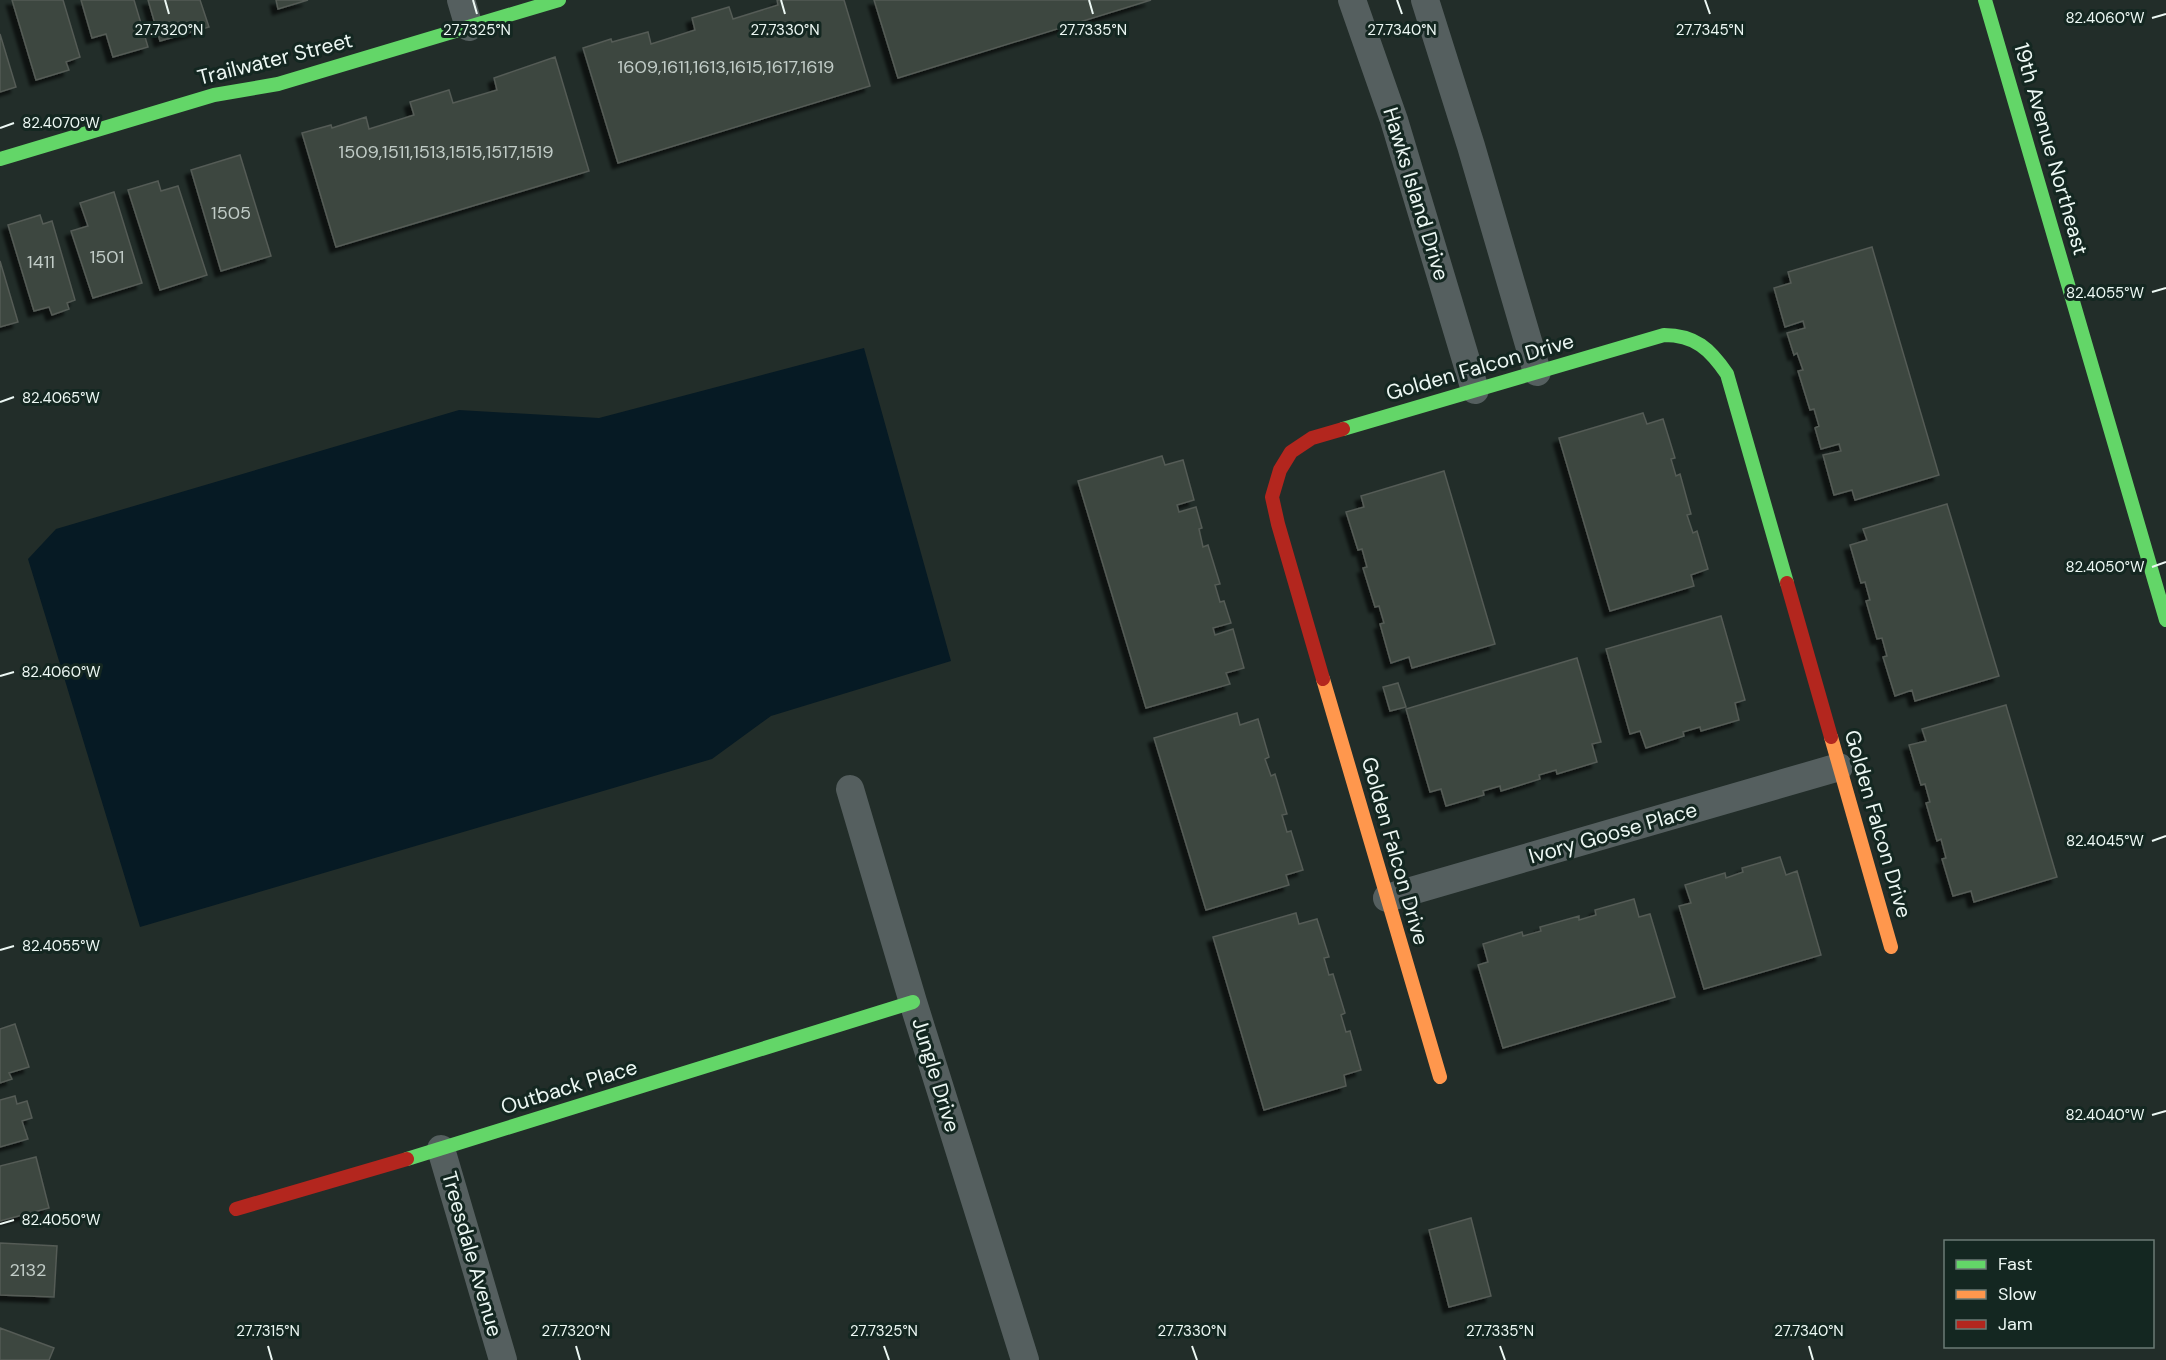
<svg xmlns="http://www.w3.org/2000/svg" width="2166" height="1360" viewBox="0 0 2166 1360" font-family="'DM Sans',sans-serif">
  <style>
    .water { fill: #061a24 }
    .building { fill: #3e473f; stroke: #545b56; stroke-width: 1.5; filter: url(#shadow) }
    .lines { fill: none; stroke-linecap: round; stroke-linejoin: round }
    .street { stroke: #555f5f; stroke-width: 28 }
    .fast { stroke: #63d668; stroke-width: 14 }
    .slow { stroke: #ff974d; stroke-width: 14 }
    .jam { stroke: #b3261e; stroke-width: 14 }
    .ticks { fill: none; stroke: #edf8f4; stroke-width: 2 }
    .labels { text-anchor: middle; stroke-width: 6; stroke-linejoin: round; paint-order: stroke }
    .number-label { font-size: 18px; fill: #c1ccc7 }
    .street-label { font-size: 21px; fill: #edf8f4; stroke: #142721 }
    .ticks-label { font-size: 15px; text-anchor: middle; fill: #edf8f4; stroke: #142721; stroke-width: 6; stroke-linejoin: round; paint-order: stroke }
  </style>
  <defs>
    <filter id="shadow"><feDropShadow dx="-5.5" dy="5.5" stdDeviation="1.5" flood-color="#0009"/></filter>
  </defs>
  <rect width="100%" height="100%" fill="#222d29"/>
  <path class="water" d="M 864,348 L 951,661 L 771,716 L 712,759 L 140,927 L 28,559 L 56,529 L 459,410 L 599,418 Z"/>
  <path class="building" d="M 12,0 L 63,0 L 80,57 L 66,62 L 69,70 L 36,80 Z
    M 81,0 L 134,0 L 148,47 L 113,57 L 106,34 L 92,38 Z
    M 148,0 L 200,0 L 209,27 L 160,41 Z
    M 276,0 L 308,0 L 278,9 Z
    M 777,0 L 844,0 L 870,86 L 618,163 L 583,48 L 611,39 L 612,42 L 648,32 L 651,44 L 695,30 L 692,18 L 729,7 L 733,19 L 778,5 Z
    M 874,0 L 1151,0 L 898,78 Z
    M 0,34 L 16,87 L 0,92 Z
    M 555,57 L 589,171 L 336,247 L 302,133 L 331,125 L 332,128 L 366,117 L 369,129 L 414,115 L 410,102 L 449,90 L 453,103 L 497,90 L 494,78 Z
    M 240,155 L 271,256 L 221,271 L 191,170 Z
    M 158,181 L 161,191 L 178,186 L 207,275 L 160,290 L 128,190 Z
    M 114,192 L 142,283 L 93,298 L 71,231 L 88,226 L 80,203 Z
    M 40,215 L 43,224 L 52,221 L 75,300 L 67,303 L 69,309 L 52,315 L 49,307 L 34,311 L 8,225 Z
    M 1872,247 L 1939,475 L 1855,500 L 1852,490 L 1834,495 L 1823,455 L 1841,451 L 1839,444 L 1821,449 L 1815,428 L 1819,426 L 1814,409 L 1810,410 L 1798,371 L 1803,370 L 1797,353 L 1794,355 L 1787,333 L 1805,328 L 1803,321 L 1785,327 L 1774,288 L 1791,283 L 1788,272 Z
    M 0,261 L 18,322 L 0,327 Z
    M 1643,413 L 1647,424 L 1663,419 L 1675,458 L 1671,459 L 1676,476 L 1680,474 L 1691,514 L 1687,515 L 1693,533 L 1697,531 L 1708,569 L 1691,575 L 1694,586 L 1610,611 L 1559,438 Z
    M 1162,456 L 1165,465 L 1183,460 L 1194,500 L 1177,505 L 1179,512 L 1196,507 L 1202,528 L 1199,529 L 1203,547 L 1208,545 L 1220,584 L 1215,585 L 1220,602 L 1224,601 L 1231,623 L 1213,628 L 1215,635 L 1233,629 L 1244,668 L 1226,673 L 1230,684 L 1146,708 L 1078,481 Z
    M 1444,471 L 1495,644 L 1412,668 L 1409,657 L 1391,663 L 1380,624 L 1384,623 L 1379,606 L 1375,607 L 1363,568 L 1367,567 L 1362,549 L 1358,550 L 1346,512 L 1364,507 L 1361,496 Z
    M 1947,504 L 1999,676 L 1915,701 L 1912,690 L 1895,696 L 1883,657 L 1887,656 L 1882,638 L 1877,639 L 1866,601 L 1870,600 L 1865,582 L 1861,583 L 1850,545 L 1867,540 L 1863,529 Z
    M 1721,616 L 1745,700 L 1735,703 L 1739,720 L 1701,731 L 1700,727 L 1683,732 L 1684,736 L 1646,748 L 1640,731 L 1630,734 L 1606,649 Z
    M 1577,658 L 1601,742 L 1592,744 L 1597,762 L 1557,774 L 1556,770 L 1539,775 L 1540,779 L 1501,791 L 1500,786 L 1483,791 L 1484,795 L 1446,806 L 1441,789 L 1430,792 L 1406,709 Z
    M 1398,683 L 1406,707 L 1390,711 L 1383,687 Z
    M 2006,705 L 2057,877 L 1974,902 L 1971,891 L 1953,896 L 1942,859 L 1946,858 L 1941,839 L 1937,841 L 1926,803 L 1930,802 L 1925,784 L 1921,785 L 1909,745 L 1926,741 L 1922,729 Z
    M 1237,713 L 1240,725 L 1258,719 L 1269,757 L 1265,759 L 1271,776 L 1275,774 L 1287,814 L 1282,815 L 1287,832 L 1291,831 L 1303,870 L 1286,875 L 1289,885 L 1206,910 L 1154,738 Z
    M 1780,857 L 1786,875 L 1797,871 L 1821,955 L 1704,989 L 1679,906 L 1691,903 L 1685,885 L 1725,873 L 1726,878 L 1743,872 L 1742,868 Z
    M 1634,899 L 1639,917 L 1650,914 L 1675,997 L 1503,1048 L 1478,965 L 1488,962 L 1483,944 L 1522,932 L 1523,936 L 1541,931 L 1540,927 L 1579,916 L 1579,920 L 1596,915 L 1595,910 Z
    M 1296,913 L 1299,924 L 1317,919 L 1329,957 L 1324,958 L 1329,975 L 1333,974 L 1345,1013 L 1341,1015 L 1346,1032 L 1350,1031 L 1361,1070 L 1344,1075 L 1346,1086 L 1264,1110 L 1213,937 Z
    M 15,1024 L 29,1067 L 9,1073 L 12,1079 L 0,1083 L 0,1029 Z
    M 15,1096 L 17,1104 L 27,1101 L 32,1118 L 22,1121 L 28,1139 L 0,1147 L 0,1100 Z
    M 36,1157 L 49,1208 L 0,1221 L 0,1166 Z
    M 1471,1218 L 1491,1296 L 1449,1307 L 1429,1230 Z
    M 0,1243 L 57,1246 L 54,1297 L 0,1295 Z
    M 0,1328 L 54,1348 L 49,1360 L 0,1360 Z"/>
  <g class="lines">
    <path class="street" d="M 461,0 L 469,27
      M 1352,0 L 1394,120 L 1475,390
      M 1425,0 L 1471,146 L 1537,372
      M 850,789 L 913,1002 L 1025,1360
      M 1387,898 L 1839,767
      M 441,1149 L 503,1360"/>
    <path class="fast" d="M 1985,0 L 2166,620
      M 0,159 L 214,95 L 278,84 L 559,0
      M 1343,429 L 1664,335 C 1695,335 1710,349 1727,374 L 1787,583
      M 407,1159 L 913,1002"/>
    <path class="slow" d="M 1323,679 L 1440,1077
      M 1831,737 L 1891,947"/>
    <path class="jam" d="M 1787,583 L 1831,737
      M 1323,679 L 1278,524 L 1272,497 L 1280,470 L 1291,452 L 1312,438 L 1343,429
      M 236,1209 L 407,1159"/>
  </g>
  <path class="ticks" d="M 165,0 L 169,14M 473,0 L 477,14M 781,0 L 785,14M 1089,0 L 1093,14M 1397,0 L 1402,14M 1705,0 L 1710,14M 2152,18 L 2166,14M 0,128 L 14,123M 2152,292 L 2166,288M 0,402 L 14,397M 2152,567 L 2166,562M 0,676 L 14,672M 2152,841 L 2166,836M 0,950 L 14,946M 2152,1115 L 2166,1111M 0,1224 L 14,1220M 268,1346 L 272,1360M 576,1346 L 580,1360M 884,1346 L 889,1360M 1192,1346 L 1197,1360M 1500,1346 L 1505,1360M 1809,1346 L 1813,1360"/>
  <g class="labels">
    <g class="number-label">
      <text x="726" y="73">1609,1611,1613,1615,1617,1619</text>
      <text x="446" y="158">1509,1511,1513,1515,1517,1519</text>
      <text x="231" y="219">1505</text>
      <text x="107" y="263">1501</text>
      <text x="41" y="268">1411</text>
      <text x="28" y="1276">2132</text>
    </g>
    <g class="street-label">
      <text transform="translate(275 59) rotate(-14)" y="7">Trailwater Street</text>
      <text transform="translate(2051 149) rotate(74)" y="7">19th Avenue Northeast</text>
      <text transform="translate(1416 194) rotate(73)" y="7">Hawks Island Drive</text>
      <text transform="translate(1480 367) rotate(-16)" y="7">Golden Falcon Drive</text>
      <text transform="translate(1878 824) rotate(74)" y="7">Golden Falcon Drive</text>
      <text transform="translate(1613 833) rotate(-16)" y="7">Ivory Goose Place</text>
      <text transform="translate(1395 851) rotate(74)" y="7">Golden Falcon Drive</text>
      <text transform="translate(936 1075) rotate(73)" y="7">Jungle Drive</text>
      <text transform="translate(569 1087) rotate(-17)" y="7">Outback Place</text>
      <text transform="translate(472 1254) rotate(74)" y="7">Treesdale Avenue</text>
    </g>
  </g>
  <g class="ticks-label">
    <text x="2105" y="23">82.4060°W</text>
    <text x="169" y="35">27.7320°N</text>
    <text x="477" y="35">27.7325°N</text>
    <text x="785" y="35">27.7330°N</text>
    <text x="1093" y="35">27.7335°N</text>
    <text x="1402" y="35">27.7340°N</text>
    <text x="1710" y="35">27.7345°N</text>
    <text x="61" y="128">82.4070°W</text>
    <text x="2105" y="298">82.4055°W</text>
    <text x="61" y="403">82.4065°W</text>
    <text x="2105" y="572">82.4050°W</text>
    <text x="61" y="677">82.4060°W</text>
    <text x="2105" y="846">82.4045°W</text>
    <text x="61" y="951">82.4055°W</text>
    <text x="2105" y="1120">82.4040°W</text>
    <text x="61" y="1225">82.4050°W</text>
    <text x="268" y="1336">27.7315°N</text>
    <text x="576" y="1336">27.7320°N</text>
    <text x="884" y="1336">27.7325°N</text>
    <text x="1192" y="1336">27.7330°N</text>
    <text x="1500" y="1336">27.7335°N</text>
    <text x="1809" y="1336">27.7340°N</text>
  </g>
  <rect x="1944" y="1240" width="210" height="108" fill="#142721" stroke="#6b7b75" stroke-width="1.5"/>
  <rect x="1956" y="1260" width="30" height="9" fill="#63d668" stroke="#6b7b75" stroke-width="1.5"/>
  <text x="1998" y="1270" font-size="18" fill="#edf8f4">Fast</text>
  <rect x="1956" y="1290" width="30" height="9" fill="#ff974d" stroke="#6b7b75" stroke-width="1.5"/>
  <text x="1998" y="1300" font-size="18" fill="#edf8f4">Slow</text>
  <rect x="1956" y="1320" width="30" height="9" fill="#b3261e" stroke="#6b7b75" stroke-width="1.5"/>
  <text x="1998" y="1330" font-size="18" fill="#edf8f4">Jam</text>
</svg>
